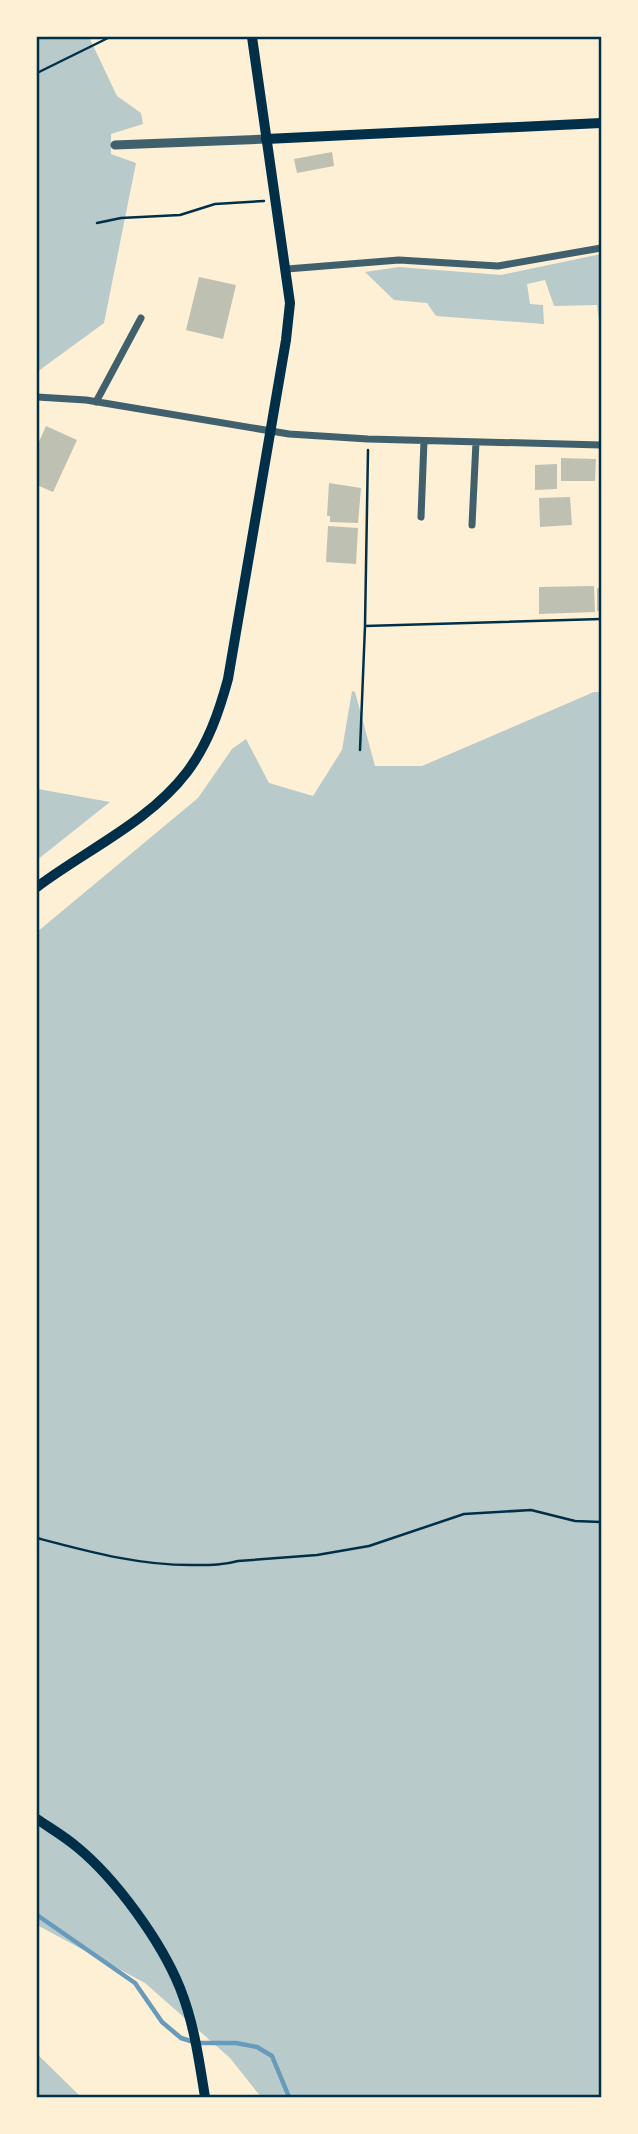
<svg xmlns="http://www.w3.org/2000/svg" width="638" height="2134" viewBox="0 0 638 2134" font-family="'Titillium Web',sans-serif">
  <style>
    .green { fill: #b9caca }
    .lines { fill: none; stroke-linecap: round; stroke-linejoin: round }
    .stream { stroke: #669bbc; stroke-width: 4.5 }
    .building { fill: #bec0b2 }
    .path { stroke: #003049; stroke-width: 2.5 }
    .minor { stroke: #3f606c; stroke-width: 7 }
    .tertiary { stroke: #3f606c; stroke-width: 9 }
    .secondary { stroke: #003049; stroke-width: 10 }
    .primary { stroke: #003049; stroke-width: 10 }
    .neatline { fill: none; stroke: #003049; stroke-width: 2.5 }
  </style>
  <rect width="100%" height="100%" fill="#fdf0d5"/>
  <path class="green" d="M 37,37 L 89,37 L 117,96 L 141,113 L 143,124 L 111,134 L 111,154 L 136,163 L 104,323 L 37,372 Z
    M 601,254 L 601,334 L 597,305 L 554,306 L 545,280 L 527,284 L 530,304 L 543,305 L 544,324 L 436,316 L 427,303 L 394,300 L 365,272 L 399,267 L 501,275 Z
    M 352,691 L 355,692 L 375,766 L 422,766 L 594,692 L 601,692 L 601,2097 L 261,2097 L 230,2058 L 145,1983 L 37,1925 L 37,932 L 198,798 L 232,749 L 246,739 L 269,783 L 313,796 L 342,750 Z
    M 37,777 L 38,789 L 110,802 L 37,860 Z
    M 37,2054 L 81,2097 L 37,2097 Z"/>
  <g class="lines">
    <path class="stream" d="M 37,1915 L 135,1983 L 162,2022 L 181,2038 L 197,2043 L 236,2043 L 257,2047 L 272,2056 L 289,2097"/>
  </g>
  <path class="building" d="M 332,152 L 334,166 L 297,173 L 294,159 Z
    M 199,277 L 236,285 L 223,339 L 186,330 Z
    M 46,426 L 77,440 L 53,492 L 37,485 L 37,446 Z
    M 561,458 L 596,459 L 595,481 L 561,481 Z
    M 557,464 L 557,489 L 535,490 L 535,465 Z
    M 329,483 L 361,488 L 358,523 L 330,522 L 330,516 L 327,516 Z
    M 570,497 L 572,525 L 540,527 L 539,498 Z
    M 328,526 L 358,528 L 356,564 L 326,562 Z
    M 594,586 L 595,612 L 539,614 L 539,587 Z
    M 597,588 L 601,588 L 601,611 L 597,611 Z"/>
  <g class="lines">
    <path class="path" d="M 37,73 L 110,37
      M 97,223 L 121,218 L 180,215 L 215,204 L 264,201
      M 365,626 L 601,619
      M 360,750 L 365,626 L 368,450
      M 37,1538 C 90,1552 141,1566 196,1565 C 211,1565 224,1565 238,1561 L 317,1555 L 369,1546 L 464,1514 L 531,1510 L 575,1521 L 601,1522"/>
    <path class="minor" d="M 287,269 L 399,260 L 498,266 L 601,248
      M 37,397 L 86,400 L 289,434 L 368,439 L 601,445
      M 96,402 L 141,318
      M 421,517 L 424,441
      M 472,525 L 476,442"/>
    <path class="tertiary" d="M 115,145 L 266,139"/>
    <path class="secondary" d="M 266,139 L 601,123"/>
    <path class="primary" d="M 37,887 C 86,850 149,822 187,772 C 208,744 219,712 228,679 L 286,340 L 290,303 L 252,37
      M 37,1819 C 50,1828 64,1836 77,1847 C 116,1879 161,1941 180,1988 C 194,2023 199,2060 205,2097"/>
  </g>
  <rect width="638" height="2134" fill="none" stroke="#fdf0d5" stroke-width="77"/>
  <rect x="38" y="38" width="562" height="2058" class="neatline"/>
</svg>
